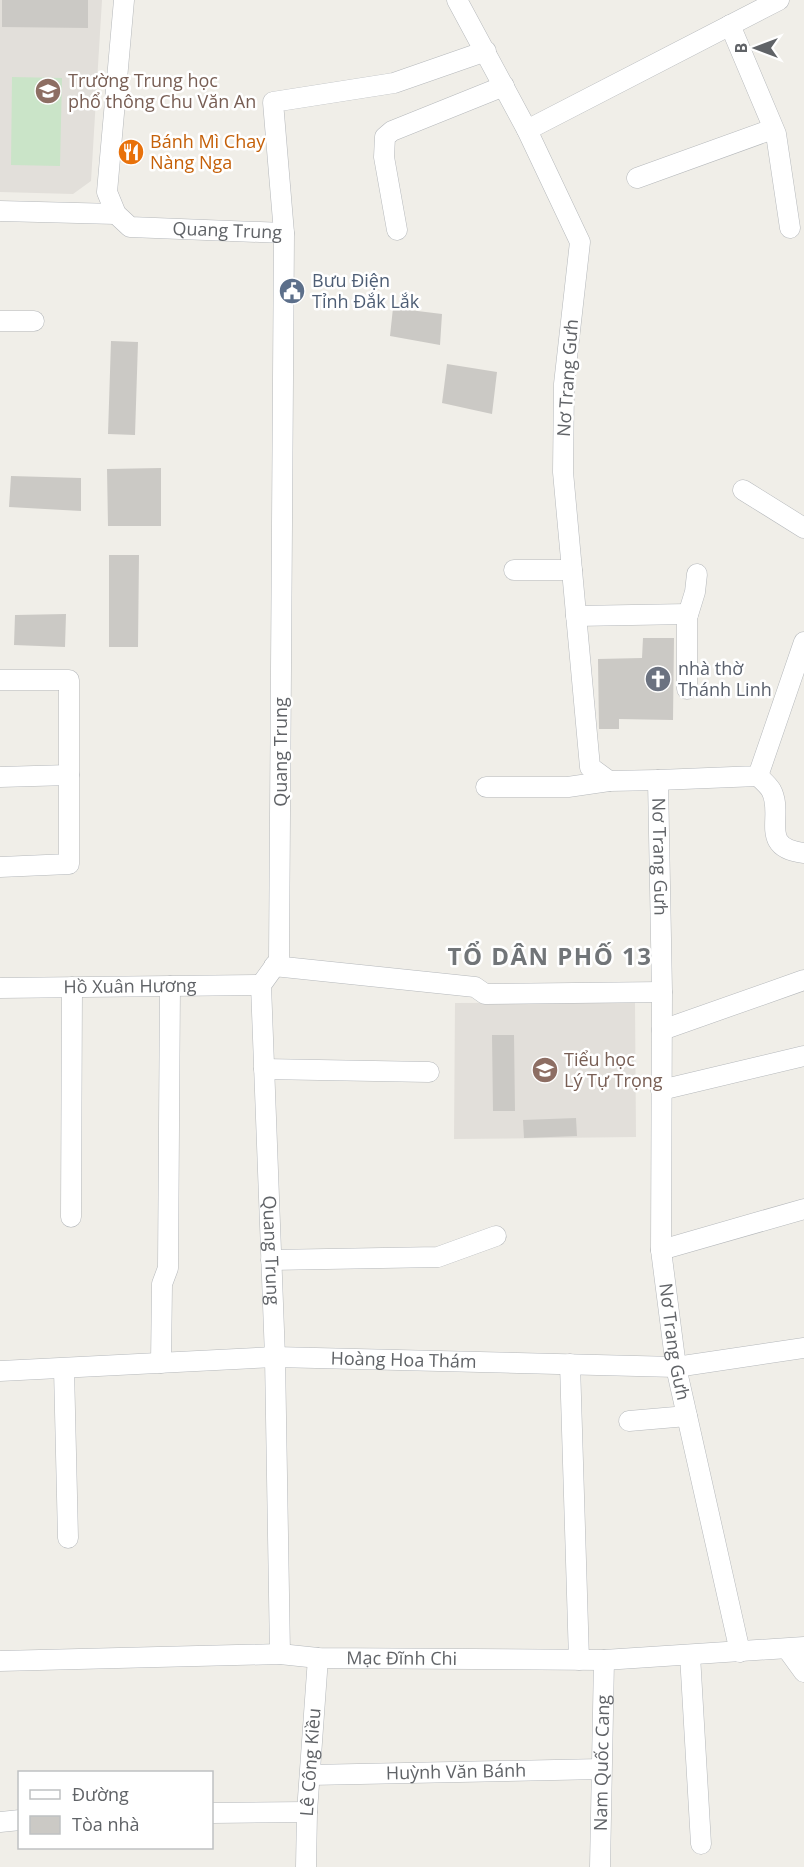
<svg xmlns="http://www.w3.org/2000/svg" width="804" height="1867" viewBox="0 0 804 1867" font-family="'Open Sans',sans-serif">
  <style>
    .education { fill: #e2dfda }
    .green { fill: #cae4c8 }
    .building { fill: #cbc9c5 }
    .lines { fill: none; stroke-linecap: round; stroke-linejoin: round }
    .minor-casing { stroke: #b5b8bb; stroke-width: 21 }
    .minor { stroke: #fff; stroke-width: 20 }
    .labels { text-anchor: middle; stroke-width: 5; stroke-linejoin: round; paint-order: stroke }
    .education-label { font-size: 18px; fill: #785e54; stroke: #fff; text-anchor: start }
    .food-label { font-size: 18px; fill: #c56008; stroke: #fff; text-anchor: start }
    .street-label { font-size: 18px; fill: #606367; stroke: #fff }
    .service-label { font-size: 18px; fill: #4e5e75; stroke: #fff; text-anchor: start }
    .worship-label { font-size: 18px; fill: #5b616d; stroke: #fff; text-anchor: start }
    .district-label { font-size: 24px; font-weight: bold; letter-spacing: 1.5px; fill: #717578; stroke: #fff }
  </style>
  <rect width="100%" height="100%" fill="#f0eee8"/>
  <path class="education" d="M 0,0 L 102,0 L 91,181 L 73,194 L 0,192 Z
    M 635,1002 L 636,1137 L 454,1139 L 455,1003 Z"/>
  <path class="green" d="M 12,77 L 62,78 L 60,166 L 11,165 Z"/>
  <path class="building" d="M 2,0 L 88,0 L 88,28 L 2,27 Z
    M 393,308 L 442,314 L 440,345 L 390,336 Z
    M 111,341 L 138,342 L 135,435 L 108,434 Z
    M 447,364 L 497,372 L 492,414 L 442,403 Z
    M 161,468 L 161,526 L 108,526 L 107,469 Z
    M 11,476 L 81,478 L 81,511 L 9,507 Z
    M 109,555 L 139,555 L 138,647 L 109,647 Z
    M 66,614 L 65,647 L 14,645 L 15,615 Z
    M 643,638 L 674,638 L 673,720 L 619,719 L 619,729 L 599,729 L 598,659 L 642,658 Z
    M 492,1035 L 514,1035 L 515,1111 L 493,1111 Z
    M 576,1118 L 577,1136 L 524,1138 L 523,1120 Z"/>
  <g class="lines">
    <defs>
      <g id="minor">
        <path id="s1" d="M 124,0 L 107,192 L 116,214 L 130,227 L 284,233 L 279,960 L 261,985 L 275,1357 L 280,1654"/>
        <path id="s2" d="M 457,0 L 527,130 L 580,242 L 564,384 L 563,472 L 590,767 L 609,781 L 658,780 L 662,992 L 661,1250 L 676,1367 L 740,1652"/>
        <path d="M 730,25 L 776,134 L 790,228"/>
        <path d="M 527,130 L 779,0"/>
        <path d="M 637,178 L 773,129"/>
        <path d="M 0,211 L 116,214"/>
        <path d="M 397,230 L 384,157 L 385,137 L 392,131 L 504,86"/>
        <path d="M 284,233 L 273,102 L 394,83 L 486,51"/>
        <path d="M 0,321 L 34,321"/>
        <path d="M 743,490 L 804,528"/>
        <path d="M 514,570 L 572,570"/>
        <path d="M 576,616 L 688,614"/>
        <path d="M 0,680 L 69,680 L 69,864 L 0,867"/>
        <path d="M 687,689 L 687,618 L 695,592 L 697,574"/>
        <path d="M 758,776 C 762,780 768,785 771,790 C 785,815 757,848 804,853"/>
        <path d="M 0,777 L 69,775"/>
        <path d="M 658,780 L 758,776 L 804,642"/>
        <path d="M 486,787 L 568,787 L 609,781"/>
        <path d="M 274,966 L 475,987 L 485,994 L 662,992"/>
        <path id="s3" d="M 0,988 L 261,985"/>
        <path d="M 662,1030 L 804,980"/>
        <path d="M 264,1069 L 429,1072"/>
        <path d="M 661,1090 L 804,1056"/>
        <path d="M 71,1217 L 72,987"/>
        <path d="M 661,1250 L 804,1209"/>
        <path d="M 271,1260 L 438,1257 L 496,1236"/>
        <path d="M 161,1363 L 162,1284 L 168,1268 L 170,986"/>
        <path d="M 570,1364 L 579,1660"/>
        <path d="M 64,1369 L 68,1538"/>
        <path id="s4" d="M 0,1371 L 275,1357 L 676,1367 L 804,1348"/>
        <path d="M 629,1421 L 687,1416"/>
        <path d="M 788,1650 L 804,1672"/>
        <path d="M 690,1655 L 701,1844"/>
        <path id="s5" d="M 0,1661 L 280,1654 L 318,1658 L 604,1660 L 804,1647"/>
        <path id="s6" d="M 310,1775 L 601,1769"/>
        <path d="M 212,1813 L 307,1812"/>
        <path d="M 0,1822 L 20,1820"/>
        <path id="s7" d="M 306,1867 L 307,1812 L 318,1658"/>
        <path id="s8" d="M 600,1867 L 604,1660"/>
      </g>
    </defs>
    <use href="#minor" class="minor-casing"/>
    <use href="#minor" class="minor"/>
  </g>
  <defs>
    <symbol id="school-disc" viewBox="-11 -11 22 22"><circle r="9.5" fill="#8d6e63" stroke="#fff"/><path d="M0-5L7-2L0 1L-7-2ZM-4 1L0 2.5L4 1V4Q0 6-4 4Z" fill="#fff"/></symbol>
    <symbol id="restaurant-disc" viewBox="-11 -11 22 22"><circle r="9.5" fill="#e8710a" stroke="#fff"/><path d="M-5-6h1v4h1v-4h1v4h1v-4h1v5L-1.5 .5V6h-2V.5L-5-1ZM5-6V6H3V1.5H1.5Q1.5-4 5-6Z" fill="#fff"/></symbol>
    <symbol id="civic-disc" viewBox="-11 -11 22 22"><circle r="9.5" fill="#5c6f8a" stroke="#fff"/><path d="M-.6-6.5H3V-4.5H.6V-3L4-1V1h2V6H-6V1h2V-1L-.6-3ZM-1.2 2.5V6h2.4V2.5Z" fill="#fff"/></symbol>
    <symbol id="church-disc" viewBox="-11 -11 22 22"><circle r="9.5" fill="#6b7280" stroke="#fff"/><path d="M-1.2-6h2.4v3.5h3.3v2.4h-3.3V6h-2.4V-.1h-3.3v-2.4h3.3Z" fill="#fff"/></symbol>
  </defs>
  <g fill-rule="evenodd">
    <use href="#school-disc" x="33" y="76" width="30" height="30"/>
    <use href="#restaurant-disc" x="116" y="137" width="30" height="30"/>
    <use href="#civic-disc" x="277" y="276" width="30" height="30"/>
    <use href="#church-disc" x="643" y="664" width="30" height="30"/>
    <use href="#school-disc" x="530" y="1055" width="30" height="30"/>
  </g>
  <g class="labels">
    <g class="education-label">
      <text x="68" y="87">Trường Trung học<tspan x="68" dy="21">phổ thông Chu Văn An</tspan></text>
      <text x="564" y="1066">Tiểu học<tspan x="564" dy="21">Lý Tự Trọng</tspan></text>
    </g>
    <g class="food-label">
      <text x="150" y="148">Bánh Mì Chay<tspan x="150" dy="21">Nàng Nga</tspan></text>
    </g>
    <g class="street-label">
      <text dy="6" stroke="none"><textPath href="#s1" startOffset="333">Quang Trung</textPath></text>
      <text transform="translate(568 378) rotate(-86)" y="6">Nơ Trang Gưh</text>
      <text transform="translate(281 752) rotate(-90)" y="6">Quang Trung</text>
      <text dy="6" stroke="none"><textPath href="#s2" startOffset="948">Nơ Trang Gưh</textPath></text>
      <text dy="6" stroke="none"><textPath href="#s3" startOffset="130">Hồ Xuân Hương</textPath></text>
      <text dy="6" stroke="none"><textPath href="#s1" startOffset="1413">Quang Trung</textPath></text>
      <text dy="6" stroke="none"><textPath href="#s2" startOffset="1434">Nơ Trang Gưh</textPath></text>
      <text dy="6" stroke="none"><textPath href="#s4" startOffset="404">Hoàng Hoa Thám</textPath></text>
      <text dy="6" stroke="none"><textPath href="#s5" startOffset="402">Mạc Đĩnh Chi</textPath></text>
      <text dy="6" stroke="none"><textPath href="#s7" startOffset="105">Lê Công Kiều</textPath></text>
      <text dy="6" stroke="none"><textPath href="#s8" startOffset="104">Nam Quốc Cang</textPath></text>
      <text dy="6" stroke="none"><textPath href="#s6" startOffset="146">Huỳnh Văn Bánh</textPath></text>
    </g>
    <g class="service-label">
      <text x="312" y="287">Bưu Điện<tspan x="312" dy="21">Tỉnh Đắk Lắk</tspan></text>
    </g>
    <g class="worship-label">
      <text x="678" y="675">nhà thờ<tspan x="678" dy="21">Thánh Linh</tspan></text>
    </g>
    <g class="district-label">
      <text x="550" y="965">TỔ DÂN PHỐ 13</text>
    </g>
  </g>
  <rect x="18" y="1771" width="195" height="78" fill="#ffffff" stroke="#bfc1c2" stroke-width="1.5"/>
  <rect x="30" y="1790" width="30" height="9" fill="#ffffff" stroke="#bfc1c2" stroke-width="1.5"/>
  <text x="72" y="1801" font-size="18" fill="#606367">Đường</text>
  <rect x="30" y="1816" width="30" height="18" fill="#cbc9c5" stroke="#bfc1c2" stroke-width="1.5"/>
  <text x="72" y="1831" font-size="18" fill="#606367">Tòa nhà</text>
  <g transform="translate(756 48) rotate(270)" stroke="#ffffff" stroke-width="4.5" paint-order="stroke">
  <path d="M0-4.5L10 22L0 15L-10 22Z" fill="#606367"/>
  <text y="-9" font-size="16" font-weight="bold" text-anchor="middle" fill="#606367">B</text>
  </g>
</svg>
